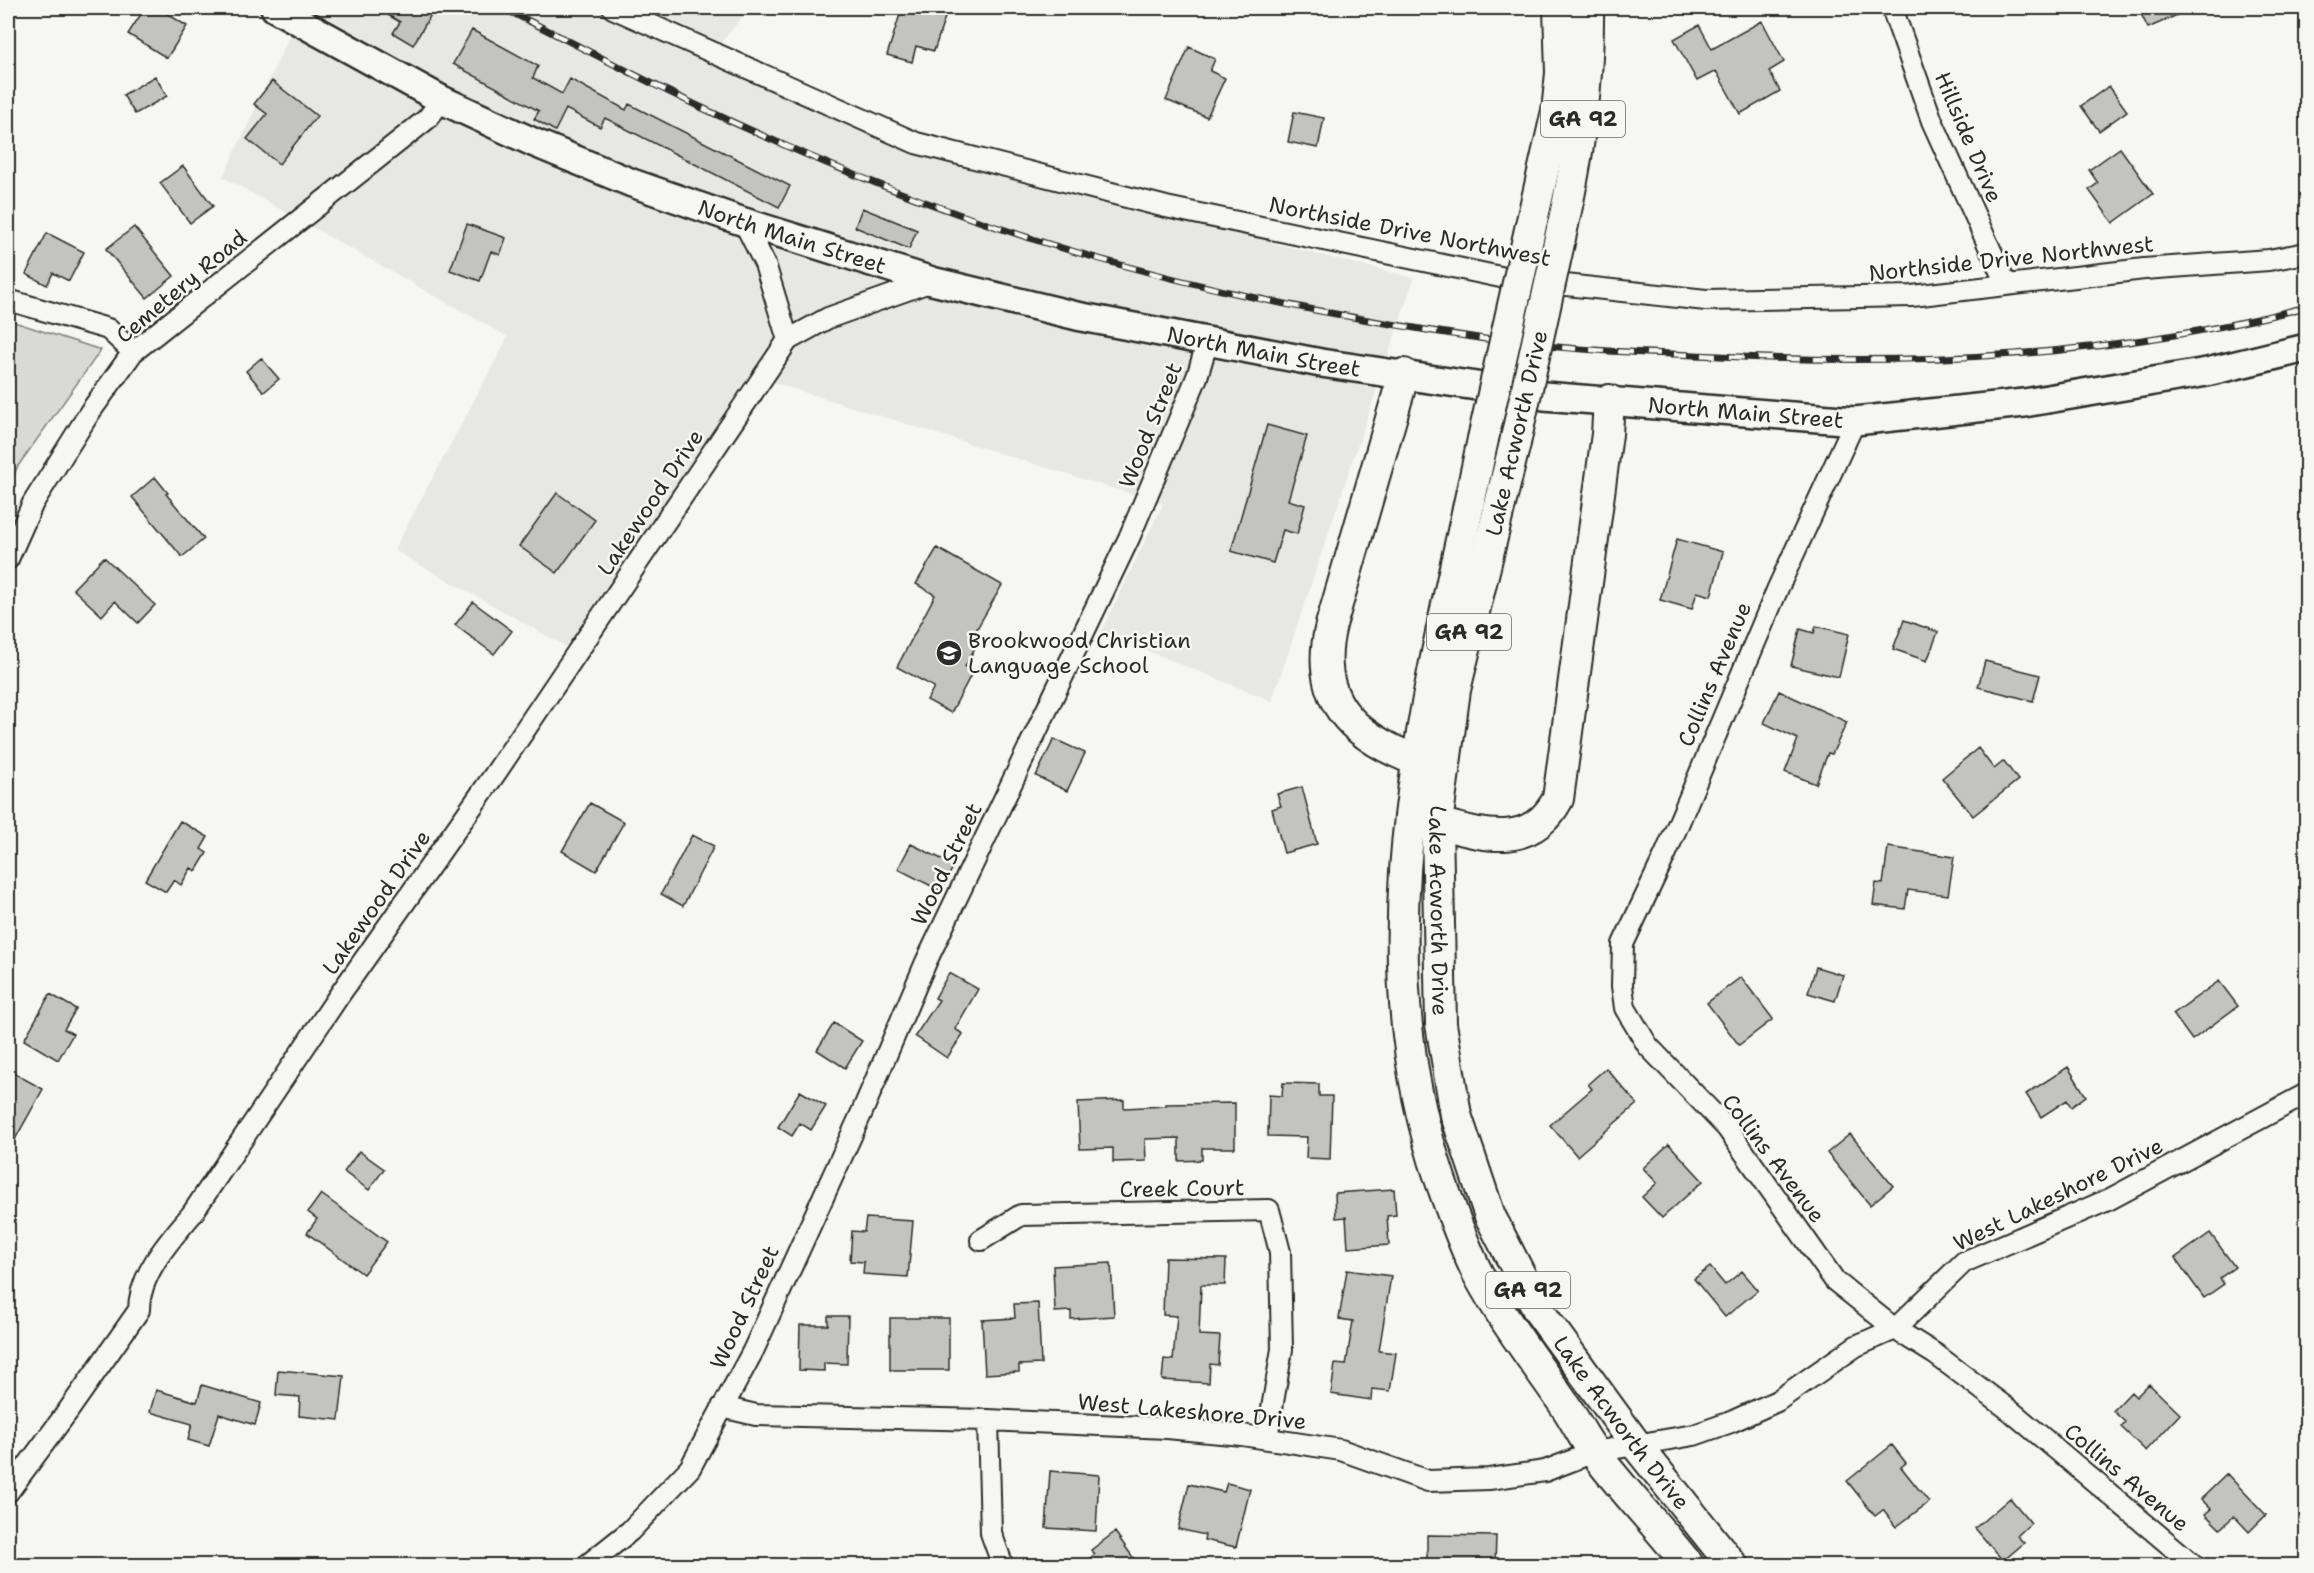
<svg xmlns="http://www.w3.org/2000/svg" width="2314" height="1573" viewBox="0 0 2314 1573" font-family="'Shantell Sans',sans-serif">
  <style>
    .built { fill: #e7e7e3 }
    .green { fill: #d9d9d5; stroke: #828280; stroke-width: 1.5 }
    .building { fill: #c3c3c0; stroke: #2b2b2b; stroke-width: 1.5 }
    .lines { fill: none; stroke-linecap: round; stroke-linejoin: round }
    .street-casing { stroke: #2b2b2b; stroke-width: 24 }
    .secondary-casing { stroke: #2b2b2b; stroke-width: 32 }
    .primary-casing { stroke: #2b2b2b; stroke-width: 34 }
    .street { stroke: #f6f6f2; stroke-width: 20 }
    .secondary { stroke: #f6f6f2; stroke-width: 27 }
    .primary { stroke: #f6f6f2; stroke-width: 30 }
    .rail-casing { stroke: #2b2b2b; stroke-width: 7 }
    .rail { stroke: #f6f6f2; stroke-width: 4.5; stroke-dasharray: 14; stroke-linecap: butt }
    .primary-bridge-casing { stroke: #2b2b2b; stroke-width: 34; stroke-linecap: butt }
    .primary-bridge { stroke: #f6f6f2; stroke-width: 30 }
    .labels { text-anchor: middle; stroke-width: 5; stroke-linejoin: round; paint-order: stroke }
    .shield { fill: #f6f6f2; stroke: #686867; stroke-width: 1.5 }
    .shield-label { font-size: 21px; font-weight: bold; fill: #2b2b2b }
    .street-label { font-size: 22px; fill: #2b2b2b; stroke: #f6f6f2 }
    .poi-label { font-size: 22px; fill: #2b2b2b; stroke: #f6f6f2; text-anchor: start }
  </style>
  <rect width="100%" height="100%" fill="#f6f6f2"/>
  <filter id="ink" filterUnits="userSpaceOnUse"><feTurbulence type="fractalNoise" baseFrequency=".0167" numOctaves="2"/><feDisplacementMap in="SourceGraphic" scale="12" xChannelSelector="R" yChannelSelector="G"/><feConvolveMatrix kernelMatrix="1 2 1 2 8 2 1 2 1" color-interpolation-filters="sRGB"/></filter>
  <g filter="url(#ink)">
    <path class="built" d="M 303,8 L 750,8 L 707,59 L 1187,222 L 1414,278 L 1272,701 L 1101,632 L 1163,504 L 749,375 L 569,648 L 394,550 L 508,337 L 223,177 Z"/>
    <path class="green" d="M 8,320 L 101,350 L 18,466 L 8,487 Z"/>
    <path class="building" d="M 145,8 L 158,8 L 187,26 L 167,58 L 128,34 Z
      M 376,8 L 435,8 L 413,45 L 393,33 L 400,22 Z
      M 902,8 L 948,8 L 934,51 L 916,46 L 912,62 L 887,55 Z
      M 2138,8 L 2193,8 L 2148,28 Z
      M 1762,21 L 1784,62 L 1769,71 L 1780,91 L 1740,114 L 1716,71 L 1697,81 L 1674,39 L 1699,25 L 1712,49 Z
      M 472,30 L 538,66 L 533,78 L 562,94 L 570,79 L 626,110 L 629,104 L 790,186 L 779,207 L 605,118 L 600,127 L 566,109 L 555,131 L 534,119 L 539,111 L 453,64 Z
      M 1189,47 L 1215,59 L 1210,71 L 1225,78 L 1207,117 L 1166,100 Z
      M 155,76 L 167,96 L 135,114 L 123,95 Z
      M 272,81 L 317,116 L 279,164 L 247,139 L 267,114 L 254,104 Z
      M 2109,86 L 2127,111 L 2099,131 L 2081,106 Z
      M 1294,112 L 1324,118 L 1318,148 L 1288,142 Z
      M 2120,148 L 2153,194 L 2113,223 L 2089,190 L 2098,183 L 2089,170 Z
      M 183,166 L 213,206 L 190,223 L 160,183 Z
      M 862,208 L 917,230 L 909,249 L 855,227 Z
      M 467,224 L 506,238 L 500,255 L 491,251 L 480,281 L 450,270 Z
      M 134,227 L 174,276 L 147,298 L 106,249 Z
      M 47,233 L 84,252 L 69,281 L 53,273 L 47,285 L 26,274 Z
      M 261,358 L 279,379 L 264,392 L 246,371 Z
      M 1267,425 L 1307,436 L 1288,500 L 1305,505 L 1297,534 L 1283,530 L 1273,563 L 1231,551 Z
      M 155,477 L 168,493 L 166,494 L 204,539 L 182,557 L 132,497 Z
      M 557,493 L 595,520 L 557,573 L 519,546 Z
      M 1677,539 L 1723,552 L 1711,596 L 1697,592 L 1692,609 L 1660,600 Z
      M 937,548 L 1002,585 L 975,632 L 981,636 L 965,667 L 973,671 L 951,713 L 927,700 L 934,687 L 897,667 L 935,595 L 916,584 Z
      M 104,557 L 155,605 L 138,623 L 115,601 L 102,616 L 73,589 Z
      M 473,602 L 512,631 L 494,654 L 455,625 Z
      M 1904,620 L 1938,632 L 1927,661 L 1893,649 Z
      M 1816,626 L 1849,634 L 1839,677 L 1791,666 L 1800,629 L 1814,633 Z
      M 1985,661 L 2040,675 L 2033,701 L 1978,687 Z
      M 1779,691 L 1847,722 L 1832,754 L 1828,753 L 1816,784 L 1785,772 L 1798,739 L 1764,723 Z
      M 1054,739 L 1085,753 L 1067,791 L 1036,776 Z
      M 1978,748 L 1994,769 L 2004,761 L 2018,780 L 1973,816 L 1942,778 Z
      M 1302,787 L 1317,844 L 1284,853 L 1272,809 L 1281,806 L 1277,794 Z
      M 590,803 L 624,822 L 596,871 L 562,851 Z
      M 180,821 L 208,837 L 201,849 L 207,853 L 196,871 L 191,868 L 181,885 L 174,880 L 166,892 L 145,880 Z
      M 692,835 L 714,846 L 683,906 L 661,894 Z
      M 911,844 L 954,865 L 941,891 L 898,869 Z
      M 1888,847 L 1954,857 L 1948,895 L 1908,890 L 1905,909 L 1873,905 L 1876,883 L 1883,884 Z
      M 1816,967 L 1843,975 L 1835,1001 L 1808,993 Z
      M 949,973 L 978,989 L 955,1029 L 963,1034 L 947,1058 L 915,1036 L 939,1000 L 935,998 Z
      M 1741,977 L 1773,1019 L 1739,1045 L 1707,1003 Z
      M 2219,981 L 2238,1006 L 2192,1040 L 2173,1014 Z
      M 50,994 L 76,1009 L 64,1029 L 73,1034 L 58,1060 L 24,1040 Z
      M 834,1023 L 862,1041 L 845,1068 L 817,1050 Z
      M 2068,1067 L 2086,1096 L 2071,1107 L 2067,1100 L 2041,1117 L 2026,1094 Z
      M 1606,1068 L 1637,1104 L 1577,1156 L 1550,1125 L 1592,1089 L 1588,1084 Z
      M 8,1070 L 43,1089 L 8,1152 Z
      M 1283,1083 L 1319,1084 L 1319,1096 L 1332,1096 L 1330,1159 L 1306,1158 L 1307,1137 L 1268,1136 L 1269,1095 L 1282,1096 Z
      M 800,1091 L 826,1106 L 811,1130 L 800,1123 L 792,1136 L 778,1127 Z
      M 1124,1100 L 1124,1108 L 1166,1106 L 1166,1104 L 1235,1103 L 1235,1148 L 1202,1148 L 1202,1160 L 1179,1161 L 1179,1138 L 1145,1139 L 1146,1161 L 1113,1162 L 1113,1148 L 1080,1149 L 1078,1102 Z
      M 1850,1134 L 1893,1186 L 1870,1205 L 1827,1153 Z
      M 1669,1144 L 1703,1181 L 1662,1218 L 1642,1197 L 1657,1183 L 1643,1168 Z
      M 359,1151 L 384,1169 L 369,1190 L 344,1172 Z
      M 1394,1189 L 1396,1215 L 1387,1216 L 1389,1245 L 1348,1248 L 1346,1217 L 1336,1218 L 1335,1193 Z
      M 321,1194 L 387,1242 L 363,1274 L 307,1233 L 317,1219 L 308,1212 Z
      M 866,1218 L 913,1221 L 908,1277 L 863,1274 L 864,1262 L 850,1261 L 852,1231 L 864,1232 Z
      M 2210,1233 L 2235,1267 L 2220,1278 L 2224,1284 L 2204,1298 L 2175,1258 Z
      M 1165,1258 L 1226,1259 L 1225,1285 L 1201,1285 L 1199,1335 L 1220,1336 L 1218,1365 L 1210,1364 L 1209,1383 L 1162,1380 L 1164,1359 L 1173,1360 L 1177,1316 L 1163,1315 Z
      M 1111,1263 L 1114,1316 L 1071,1319 L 1071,1311 L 1055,1312 L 1053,1266 Z
      M 1710,1267 L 1725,1285 L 1742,1271 L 1758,1290 L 1725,1317 L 1694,1279 Z
      M 1347,1270 L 1391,1276 L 1379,1351 L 1396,1353 L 1390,1391 L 1372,1389 L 1371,1400 L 1331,1394 L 1335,1364 L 1346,1365 L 1353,1321 L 1339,1319 Z
      M 1038,1303 L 1041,1364 L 1019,1365 L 1019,1372 L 985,1374 L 982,1320 L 1015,1318 L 1014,1304 Z
      M 828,1316 L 848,1316 L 847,1364 L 824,1363 L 824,1371 L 799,1370 L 800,1325 L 828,1325 Z
      M 890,1318 L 949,1318 L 949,1370 L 890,1370 Z
      M 278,1370 L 344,1376 L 339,1420 L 299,1416 L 300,1397 L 276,1395 Z
      M 2149,1384 L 2180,1414 L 2146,1451 L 2121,1427 L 2125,1422 L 2113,1411 L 2131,1392 L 2136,1397 Z
      M 202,1385 L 261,1403 L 255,1425 L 219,1414 L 209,1446 L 188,1440 L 192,1424 L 150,1412 L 156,1390 L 197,1402 Z
      M 1892,1445 L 1906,1463 L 1901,1467 L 1929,1502 L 1896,1527 L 1883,1510 L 1875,1516 L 1847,1481 Z
      M 1050,1471 L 1099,1475 L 1096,1531 L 1046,1528 Z
      M 2227,1474 L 2266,1515 L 2249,1532 L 2234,1516 L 2220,1529 L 2205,1514 L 2211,1509 L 2201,1499 Z
      M 1227,1483 L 1250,1489 L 1236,1547 L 1204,1540 L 1205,1535 L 1178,1529 L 1189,1484 L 1224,1492 Z
      M 2010,1498 L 2031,1523 L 2017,1536 L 2024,1543 L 2003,1561 L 1975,1528 Z
      M 1115,1532 L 1139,1566 L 1080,1566 L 1095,1554 L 1091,1550 Z
      M 1427,1535 L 1496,1536 L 1495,1566 L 1427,1566 Z"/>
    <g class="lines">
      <defs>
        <path id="street" d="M 613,8 L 916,143 L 1166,207 L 1510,279 L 1706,300 L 1912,296 L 2144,269 L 2269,260 L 2306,253
          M 1892,8 L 1932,121 L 2006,284
          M 744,222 L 765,264 L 788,340
          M 8,300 L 108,329 L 133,352
          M 1855,421 L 1778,588 L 1666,853 L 1623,944 L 1622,986 L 1625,1008 L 1648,1046 L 1727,1128 L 1835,1281 L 1895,1329 L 1935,1354 L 2012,1412 L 2195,1566
          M 8,559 L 33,503 L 90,412 L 133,352 L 427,119 L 442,100
          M 981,1240 L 1021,1215 L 1269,1210 L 1280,1252 L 1282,1349 L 1267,1438
          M 722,1407 L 756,1415 L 988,1420 L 1167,1428 L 1242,1435 L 1341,1450 L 1428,1481 L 1489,1479 L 1545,1471 L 1594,1452 L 1694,1435 L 1731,1422 L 1777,1401 L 1856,1346 L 1895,1329 L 1964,1262 L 2110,1199 L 2306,1094
          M 988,1420 L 991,1533 L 1003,1566
          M 8,1492 L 68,1411 L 139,1310 C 139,1274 170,1240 192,1214 L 338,997 L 495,774 L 788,340 L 828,318 L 932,281
          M 586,1566 L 630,1531 L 690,1468 L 753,1351 L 862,1112 L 926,962 L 1129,538 L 1197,377 L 1208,340"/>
        <g id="secondary">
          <path id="s1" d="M 275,8 L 442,100 L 535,143 L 632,183 L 744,222 L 932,281 L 1077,316 L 1321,363 L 1544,396 L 1855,421 L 2024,403 L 2207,372 L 2306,348"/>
        </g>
        <g id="primary">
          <path d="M 1531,225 L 1557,111 L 1561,73 L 1559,8"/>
          <path d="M 1562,229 C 1579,155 1589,83 1588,8"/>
          <path d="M 1404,374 L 1331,625 C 1313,698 1351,736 1416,760"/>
          <path d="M 1483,439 C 1430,693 1352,946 1448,1201 C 1457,1225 1466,1251 1478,1274 C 1503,1321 1536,1363 1566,1407 C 1576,1422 1584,1439 1595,1453 C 1624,1492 1659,1527 1689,1566"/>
          <path id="s2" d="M 1515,443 L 1455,690 L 1437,823 L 1441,1024 L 1456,1115 L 1490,1216 L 1538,1310 L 1637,1446 L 1733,1566"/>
          <path d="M 1437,823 C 1483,835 1530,851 1558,799 L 1607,434 L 1609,400"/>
        </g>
      </defs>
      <use href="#street" class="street-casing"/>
      <use href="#secondary" class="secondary-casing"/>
      <use href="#primary" class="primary-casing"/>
      <use href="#street" class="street"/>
      <use href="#secondary" class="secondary"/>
      <use href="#primary" class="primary"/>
      <defs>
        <path id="rail" d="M 503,8 C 568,40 631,74 696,105 C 814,161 947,214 1072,251 C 1207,291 1347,319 1485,339 C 1563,350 1641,353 1719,356 C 1916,366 2115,357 2306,307"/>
      </defs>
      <use href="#rail" class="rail-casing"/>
      <use href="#rail" class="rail"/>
      <defs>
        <path id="primary-bridge" d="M 1483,439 L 1531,225
          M 1515,443 L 1562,229"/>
      </defs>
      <use href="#primary-bridge" class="primary-bridge-casing"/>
      <use href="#primary-bridge" class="primary-bridge"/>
    </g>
  </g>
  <defs>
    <symbol id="school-disc" viewBox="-11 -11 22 22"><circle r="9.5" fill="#2b2b2b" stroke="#f6f6f2"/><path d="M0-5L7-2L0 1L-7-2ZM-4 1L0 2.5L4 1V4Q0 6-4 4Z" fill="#fff"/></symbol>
  </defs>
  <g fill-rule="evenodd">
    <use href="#school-disc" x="934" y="638" width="30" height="30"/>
  </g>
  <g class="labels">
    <g class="shield">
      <rect x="1541" y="101" width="84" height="36" rx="4.5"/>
      <rect x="1427" y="614" width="84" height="36" rx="4.5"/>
      <rect x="1486" y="1272" width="84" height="36" rx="4.5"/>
    </g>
    <g class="shield-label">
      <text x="1583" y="126">GA 92</text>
      <text x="1469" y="639">GA 92</text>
      <text x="1528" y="1297">GA 92</text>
    </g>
    <g class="street-label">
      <text transform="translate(1969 137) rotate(67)" y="8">Hillside Drive</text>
      <text transform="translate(1410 231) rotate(11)" y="8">Northside Drive Northwest</text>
      <text dy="8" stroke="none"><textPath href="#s1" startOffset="567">North Main Street</textPath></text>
      <text transform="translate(2011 258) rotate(-6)" y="8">Northside Drive Northwest</text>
      <text transform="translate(181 286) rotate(-40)" y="8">Cemetery Road</text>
      <text dy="8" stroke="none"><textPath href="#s1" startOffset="1053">North Main Street</textPath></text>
      <text dy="8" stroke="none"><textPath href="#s1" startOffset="1539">North Main Street</textPath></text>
      <text transform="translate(1150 425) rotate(-68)" y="8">Wood Street</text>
      <text transform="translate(1516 433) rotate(-77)" y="8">Lake Acworth Drive</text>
      <text transform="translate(650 502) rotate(-56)" y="8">Lakewood Drive</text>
      <text transform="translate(1714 674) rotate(-67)" y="8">Collins Avenue</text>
      <text transform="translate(946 864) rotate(-64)" y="8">Wood Street</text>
      <text transform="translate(376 902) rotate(-55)" y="8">Lakewood Drive</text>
      <text dy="8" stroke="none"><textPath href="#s2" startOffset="476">Lake Acworth Drive</textPath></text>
      <text transform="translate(1774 1158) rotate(53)" y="8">Collins Avenue</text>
      <text transform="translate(1182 1188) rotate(-1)" y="8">Creek Court</text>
      <text transform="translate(2058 1194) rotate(-26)" y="8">West Lakeshore Drive</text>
      <text transform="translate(744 1307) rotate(-65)" y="8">Wood Street</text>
      <text transform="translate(1192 1411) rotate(5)" y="8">West Lakeshore Drive</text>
      <text dy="8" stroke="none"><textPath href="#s2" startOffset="1034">Lake Acworth Drive</textPath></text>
      <text transform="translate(2127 1477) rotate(40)" y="8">Collins Avenue</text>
    </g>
    <g class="poi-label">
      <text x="968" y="648">Brookwood Christian<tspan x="968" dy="25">Language School</tspan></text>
    </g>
  </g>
  <rect width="2314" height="1573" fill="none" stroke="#f6f6f2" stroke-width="30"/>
  <rect x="15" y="15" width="2284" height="1543" fill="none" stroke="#2b2b2b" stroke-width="2" filter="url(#ink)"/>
</svg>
